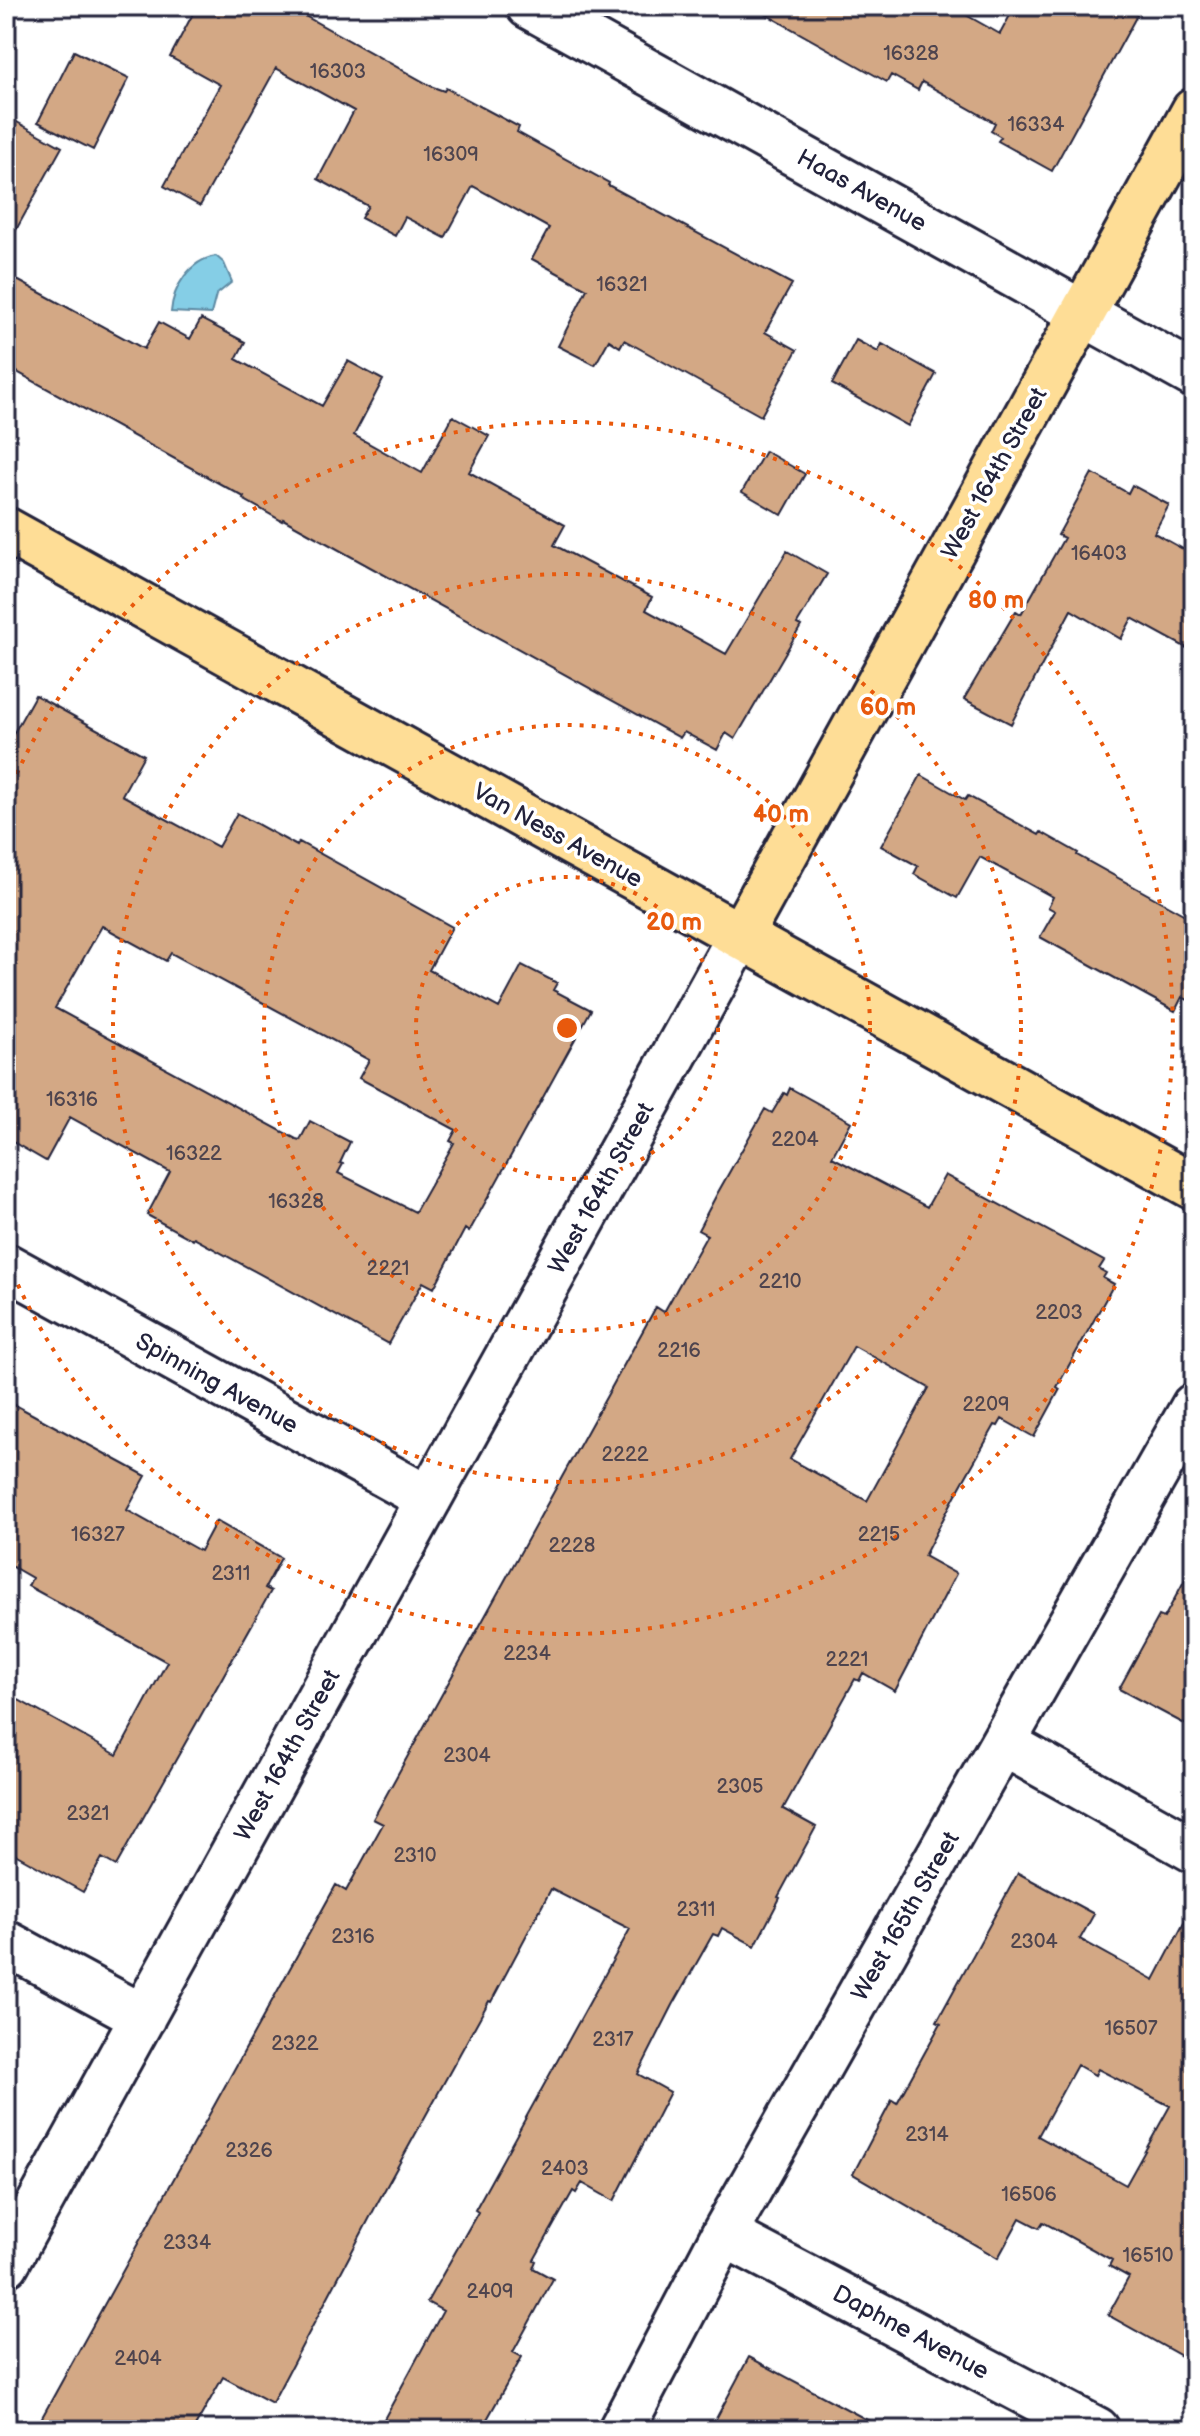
<svg xmlns="http://www.w3.org/2000/svg" width="1200" height="2436" viewBox="0 0 1200 2436" font-family="'Balsamiq Sans',sans-serif">
  <style>
    .water { fill: #85cee6; stroke: #5d89a2; stroke-width: 2 }
    .building { fill: #d3a885; stroke: #22223b; stroke-width: 2; fill-rule: evenodd }
    .lines { fill: none; stroke-linecap: round; stroke-linejoin: round }
    .minor-casing { stroke: #22223b; stroke-width: 50 }
    .major-casing { stroke: #22223b; stroke-width: 50 }
    .minor { stroke: #fff; stroke-width: 44 }
    .major { stroke: #fedd96; stroke-width: 44 }
    .ring { fill: none; stroke: #e8590c; stroke-width: 4; stroke-dasharray: 4 8 }
    .labels { text-anchor: middle; stroke-width: 7; stroke-linejoin: round; paint-order: stroke }
    .number-label { font-size: 20px; fill: #4e444e }
    .street-label { font-size: 24px; fill: #22223b; stroke: #fff }
    .centre { fill: #e8590c; stroke: #fff; stroke-width: 4 }
    .ring-label { font-size: 24px; text-anchor: middle; font-weight: bold; fill: #e8590c; stroke: #fff; stroke-width: 7; stroke-linejoin: round; paint-order: stroke }
  </style>
  <rect width="100%" height="100%" fill="#fff"/>
  <filter id="ink" filterUnits="userSpaceOnUse"><feTurbulence type="fractalNoise" baseFrequency=".0125" numOctaves="2"/><feDisplacementMap in="SourceGraphic" scale="16" xChannelSelector="R" yChannelSelector="G"/><feConvolveMatrix kernelMatrix="1 2 1 2 8 2 1 2 1" color-interpolation-filters="sRGB"/></filter>
  <g filter="url(#ink)">
    <path class="water" d="M 216,256 L 224,263 L 232,282 L 216,295 L 211,314 L 171,312 C 173,287 190,260 216,256 Z"/>
    <path class="building" d="M 197,6 L 287,6 L 433,87 L 444,91 L 446,88 L 519,127 L 517,132 L 609,183 L 608,185 L 792,284 L 765,332 L 797,350 L 761,416 L 624,340 L 620,347 L 609,340 L 595,365 L 558,346 L 587,289 L 532,259 L 549,228 L 473,186 L 445,238 L 405,217 L 395,236 L 361,218 L 368,206 L 318,179 L 354,111 L 276,68 L 200,206 L 164,186 L 220,85 L 170,57 Z
      M 751,6 L 950,6 L 1000,34 L 1015,6 L 1142,6 L 1052,171 L 998,141 L 1001,137 L 991,131 L 995,123 L 922,82 L 918,90 L 891,75 L 887,82 Z
      M 74,51 L 129,78 L 93,150 L 38,122 Z
      M 6,116 L 62,147 L 6,248 Z
      M 6,274 L 144,349 L 159,322 L 190,339 L 201,319 L 245,342 L 236,359 L 322,406 L 348,361 L 383,380 L 354,435 L 422,473 L 453,416 L 489,436 L 469,472 L 565,525 L 554,545 L 652,597 L 646,610 L 726,654 L 787,551 L 827,574 L 797,624 L 801,626 L 735,739 L 726,733 L 717,750 L 684,732 L 680,738 L 283,519 L 282,521 L 243,499 L 244,497 L 6,366 Z
      M 856,340 L 878,352 L 882,344 L 936,374 L 908,426 L 832,384 Z
      M 765,451 L 805,474 L 782,515 L 742,492 Z
      M 1092,473 L 1128,493 L 1132,485 L 1169,505 L 1154,533 L 1194,555 L 1194,652 L 1132,618 L 1121,639 L 1071,610 L 1011,724 L 964,699 L 1016,611 L 1021,614 L 1064,538 L 1058,535 Z
      M 35,695 L 144,755 L 122,795 L 218,847 L 237,813 L 297,846 L 299,842 L 452,927 L 429,970 L 499,1008 L 522,965 L 557,983 L 553,990 L 591,1010 L 469,1232 L 465,1229 L 434,1288 L 423,1282 L 388,1344 L 194,1238 L 193,1240 L 147,1215 L 170,1172 L 70,1117 L 46,1161 L 6,1138 L 6,747 ZM 102,926 L 166,961 L 171,953 L 369,1060 L 359,1078 L 456,1130 L 450,1141 L 454,1143 L 415,1212 L 338,1173 L 343,1164 L 340,1163 L 350,1142 L 310,1121 L 300,1140 L 296,1139 L 55,1008 Z
      M 921,775 L 965,800 L 968,796 L 1039,835 L 1041,832 L 1078,853 L 1077,855 L 1194,920 L 1194,1003 L 1182,997 L 1175,1011 L 1040,937 L 1055,911 L 1048,907 L 1053,897 L 980,857 L 957,898 L 914,874 L 918,866 L 881,846 Z
      M 790,1088 L 851,1122 L 832,1157 L 927,1207 L 945,1175 L 1104,1261 L 1099,1269 L 1106,1273 L 1103,1278 L 1114,1284 L 1057,1387 L 1060,1389 L 1034,1437 L 1002,1419 L 998,1426 L 995,1425 L 955,1496 L 924,1556 L 956,1574 L 895,1691 L 863,1673 L 859,1681 L 855,1679 L 783,1809 L 816,1827 L 778,1897 L 780,1898 L 755,1946 L 722,1928 L 718,1936 L 713,1934 L 673,2005 L 638,2074 L 670,2092 L 614,2201 L 582,2183 L 576,2193 L 573,2191 L 534,2260 L 536,2261 L 533,2268 L 553,2279 L 513,2352 L 522,2357 L 481,2430 L 378,2430 L 443,2311 L 427,2302 L 478,2212 L 475,2210 L 630,1929 L 551,1889 L 491,2002 L 489,2001 L 378,2202 L 272,2403 L 223,2377 L 193,2430 L 35,2430 L 336,1885 L 346,1891 L 383,1824 L 373,1819 L 656,1307 L 664,1312 L 707,1235 L 698,1230 L 717,1194 L 765,1109 L 772,1113 L 784,1093 L 787,1095 ZM 854,1346 L 929,1388 L 867,1501 L 790,1459 Z
      M 6,1400 L 146,1476 L 127,1510 L 200,1551 L 216,1521 L 281,1558 L 265,1588 L 271,1591 L 116,1866 L 102,1858 L 83,1892 L 6,1849 L 6,1693 L 117,1755 L 167,1662 L 28,1586 L 32,1578 L 6,1563 Z
      M 1194,1563 L 1194,1729 L 1119,1689 L 1159,1616 L 1164,1618 Z
      M 1018,1873 L 1094,1914 L 1080,1939 L 1154,1980 L 1194,1904 L 1194,2363 L 1108,2315 L 1129,2277 L 1109,2266 L 1112,2260 L 1043,2222 L 1039,2228 L 1020,2218 L 998,2258 L 853,2174 L 892,2100 L 897,2103 L 941,2023 L 937,2021 ZM 1077,2065 L 1095,2075 L 1098,2069 L 1170,2106 L 1126,2185 L 1038,2136 Z
      M 749,2357 L 886,2430 L 710,2430 Z"/>
    <g class="lines">
      <defs>
        <path id="minor" d="M 529,6 L 1194,375
          M 6,1266 L 429,1499
          M 1003,1743 L 1194,1850
          M 6,1943 L 143,2017
          M 724,2234 L 1097,2430
          M 6,2264 L 740,936
          M 621,2430 L 724,2234 L 1194,1406"/>
        <path id="major" d="M 6,530 L 1194,1187
          M 740,936 L 1194,111"/>
      </defs>
      <use href="#minor" class="minor-casing"/>
      <use href="#major" class="major-casing"/>
      <use href="#minor" class="minor"/>
      <use href="#major" class="major"/>
    </g>
  </g>
  <g class="ring">
    <circle cx="567" cy="1028" r="151"/>
    <circle cx="567" cy="1028" r="303"/>
    <circle cx="567" cy="1028" r="454"/>
    <path d="M7 796A606 606 0 1 1 7 1260"/>
  </g>
  <g class="labels">
    <g class="number-label">
      <text x="911" y="60">16328</text>
      <text x="338" y="78">16303</text>
      <text x="1036" y="131">16334</text>
      <text x="451" y="161">16309</text>
      <text x="622" y="291">16321</text>
      <text x="1099" y="560">16403</text>
      <text x="72" y="1106">16316</text>
      <text x="795" y="1146">2204</text>
      <text x="194" y="1160">16322</text>
      <text x="296" y="1208">16328</text>
      <text x="388" y="1275">2221</text>
      <text x="780" y="1288">2210</text>
      <text x="1059" y="1319">2203</text>
      <text x="679" y="1357">2216</text>
      <text x="986" y="1411">2209</text>
      <text x="625" y="1461">2222</text>
      <text x="98" y="1541">16327</text>
      <text x="879" y="1541">2215</text>
      <text x="572" y="1552">2228</text>
      <text x="231" y="1580">2311</text>
      <text x="527" y="1660">2234</text>
      <text x="847" y="1666">2221</text>
      <text x="467" y="1762">2304</text>
      <text x="740" y="1793">2305</text>
      <text x="88" y="1820">2321</text>
      <text x="415" y="1862">2310</text>
      <text x="696" y="1916">2311</text>
      <text x="353" y="1943">2316</text>
      <text x="1034" y="1948">2304</text>
      <text x="1131" y="2035">16507</text>
      <text x="613" y="2046">2317</text>
      <text x="295" y="2050">2322</text>
      <text x="927" y="2141">2314</text>
      <text x="249" y="2157">2326</text>
      <text x="565" y="2175">2403</text>
      <text x="1029" y="2201">16506</text>
      <text x="187" y="2249">2334</text>
      <text x="1148" y="2262">16510</text>
      <text x="490" y="2298">2409</text>
      <text x="138" y="2365">2404</text>
    </g>
    <g class="street-label">
      <text transform="translate(862 190) rotate(29)" y="8">Haas Avenue</text>
      <text transform="translate(994 473) rotate(-61)" y="8">West 164th Street</text>
      <text transform="translate(558 835) rotate(29)" y="8">Van Ness Avenue</text>
      <text transform="translate(601 1188) rotate(-61)" y="8">West 164th Street</text>
      <text transform="translate(217 1383) rotate(29)" y="8">Spinning Avenue</text>
      <text transform="translate(287 1755) rotate(-61)" y="8">West 164th Street</text>
      <text transform="translate(905 1916) rotate(-60)" y="8">West 165th Street</text>
      <text transform="translate(911 2332) rotate(28)" y="8">Daphne Avenue</text>
    </g>
  </g>
  <circle cx="567" cy="1028" r="12" class="centre"/>
  <g class="ring-label">
    <text x="996" y="608">80 m</text>
    <text x="888" y="715">60 m</text>
    <text x="781" y="822">40 m</text>
    <text x="674" y="930">20 m</text>
  </g>
  <rect width="1200" height="2436" fill="none" stroke="#fff" stroke-width="32"/>
  <rect x="16" y="16" width="1168" height="2404" fill="none" stroke="#22223b" stroke-width="3" filter="url(#ink)"/>
</svg>
